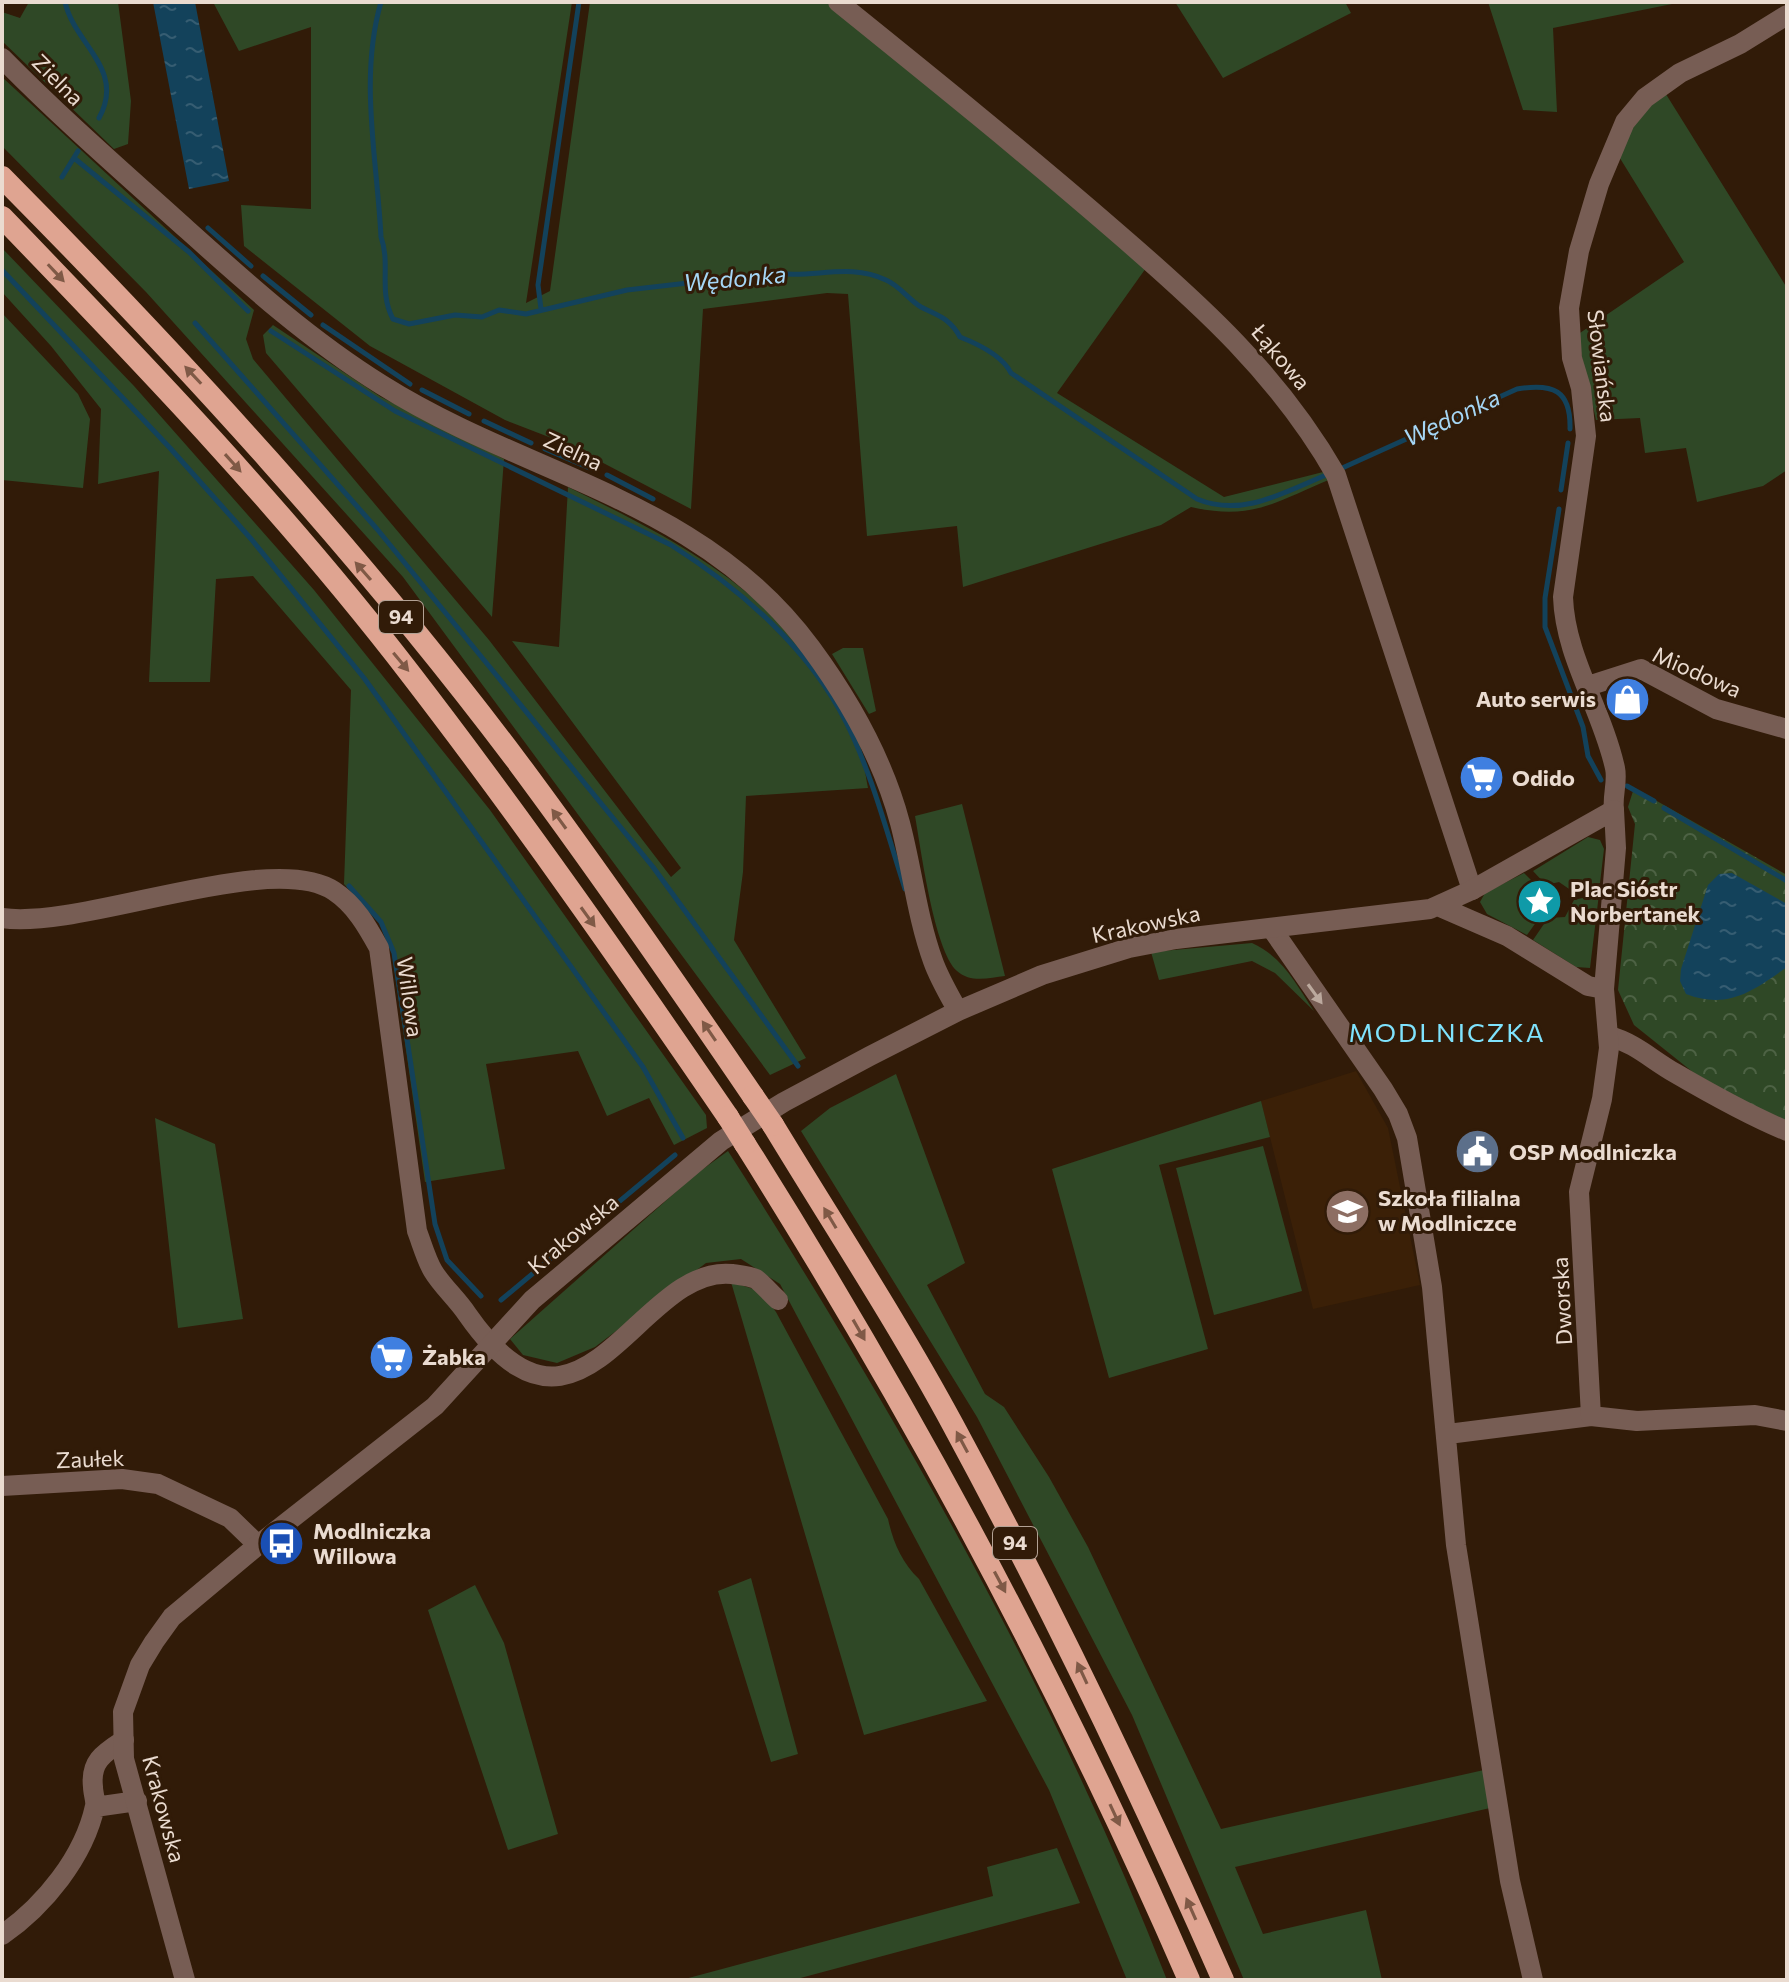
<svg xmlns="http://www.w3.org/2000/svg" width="1789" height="1982" viewBox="0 0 1789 1982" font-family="Commissioner,sans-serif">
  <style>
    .built { fill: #3b2007 }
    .grass { fill: #2f4826 }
    .park { fill: url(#park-crowns) }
    .water { fill: url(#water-ripples) }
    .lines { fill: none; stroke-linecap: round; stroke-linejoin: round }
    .stream { stroke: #13425b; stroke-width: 5 }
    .minor { stroke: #775d54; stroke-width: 20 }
    .tertiary { stroke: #775d54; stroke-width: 20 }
    .trunk { stroke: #dfa491; stroke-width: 22 }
    .trunk-bridge { stroke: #dfa491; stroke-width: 22 }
    .oneway { fill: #7f5946 }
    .oneway2 { fill: #bca99e }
    .labels { text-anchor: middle; stroke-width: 6; stroke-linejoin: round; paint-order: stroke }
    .shield { fill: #311b08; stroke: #b2a194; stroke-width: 2 }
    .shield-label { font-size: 20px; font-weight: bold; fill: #eadbd0 }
    .street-label { font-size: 22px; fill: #eadbd0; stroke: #311b08 }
    .poi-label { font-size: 22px; font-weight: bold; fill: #eadbd0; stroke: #311b08; text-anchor: start }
    .water-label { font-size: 24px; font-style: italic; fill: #a5d6f5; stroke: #311b08 }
    .quarter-label { font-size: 26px; letter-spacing: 2px; fill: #7fe3fd; stroke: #311b08 }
  </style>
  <defs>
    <pattern id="park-crowns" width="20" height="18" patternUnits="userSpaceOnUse" patternTransform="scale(2)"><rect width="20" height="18" fill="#2f4826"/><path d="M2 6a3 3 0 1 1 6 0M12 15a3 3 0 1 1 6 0" fill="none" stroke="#4d6244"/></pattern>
    <pattern id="water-ripples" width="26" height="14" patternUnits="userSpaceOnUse" patternTransform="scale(2)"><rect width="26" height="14" fill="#13425b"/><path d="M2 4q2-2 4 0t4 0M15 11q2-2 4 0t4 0" fill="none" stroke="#365d72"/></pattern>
  </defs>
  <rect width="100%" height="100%" fill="#311b08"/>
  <path class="built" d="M 1356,1071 L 1388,1128 L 1420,1285 L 1313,1309 L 1261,1101 Z"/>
  <path class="grass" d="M 29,2 L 118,2 L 131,101 L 128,144 L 114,149 L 2,41 L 2,12 L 20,18 Z
    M 213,2 L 572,2 L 526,303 L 550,291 L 590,2 L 828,2 L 1146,268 L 1057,393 L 1224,497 L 1327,471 L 1331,479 C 1275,502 1253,521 1191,507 L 1161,525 L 963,587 L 957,526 L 867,536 L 848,294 L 827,293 L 703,309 L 691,509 L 567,444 L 505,420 L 370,346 L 244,246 L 241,205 L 311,209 L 311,27 L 239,51 Z
    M 1175,2 L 1345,2 L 1351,13 L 1223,78 Z
    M 1488,2 L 1682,2 L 1553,28 L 1557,112 L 1523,110 Z
    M 2,77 L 254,310 L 246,339 L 253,359 L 489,640 L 671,877 L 681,868 L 512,641 L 559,647 L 568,487 C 676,540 778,591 838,702 C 845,715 856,731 860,745 C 864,759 865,774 868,788 L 746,796 L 743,872 L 734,940 L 806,1058 L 770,1075 L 403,577 L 146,292 L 2,146 Z
    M 1664,91 L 1787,288 L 1787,470 L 1763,486 L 1697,502 L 1686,448 L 1645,453 L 1640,418 L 1596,420 L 1577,335 L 1684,262 L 1618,155 L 1636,119 Z
    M 2,248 L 134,386 L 314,590 L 490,810 L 706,1115 L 707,1128 L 674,1145 L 649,1098 L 607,1116 L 578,1051 L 486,1064 L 505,1169 L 425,1182 L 392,953 L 379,922 L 344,884 L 351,690 L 253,576 L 216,579 L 210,682 L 149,682 L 159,471 L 98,484 L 101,409 L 51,346 L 2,292 Z
    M 2,313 L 78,394 L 90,419 L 83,488 L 2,480 Z
    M 273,325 L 381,397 L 504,459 L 492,617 L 266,353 L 263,335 Z
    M 843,648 L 863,648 L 876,711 L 869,714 L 832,654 Z
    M 962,804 L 1005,976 C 989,978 970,983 957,971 C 934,950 921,849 915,816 Z
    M 1588,837 L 1600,840 L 1604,849 L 1600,883 L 1572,891 L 1559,882 L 1546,885 L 1533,871 Z
    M 1524,873 L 1540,889 L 1537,902 L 1542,914 L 1527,935 L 1487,914 L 1480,902 L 1485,893 Z
    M 1599,894 L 1590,968 L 1576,967 L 1533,940 L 1548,918 L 1565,917 L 1574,900 Z
    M 1252,943 C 1283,957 1296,984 1314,1011 L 1275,973 L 1252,961 L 1159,980 L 1151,952 Z
    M 896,1074 L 965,1263 L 927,1285 L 985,1394 L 1004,1407 L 1049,1477 L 1088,1547 L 1221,1829 L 1484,1770 L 1490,1808 L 1235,1867 L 1263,1934 L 1366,1910 L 1382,1980 L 1244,1980 L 1132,1715 L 977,1417 L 801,1131 L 830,1108 Z
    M 1261,1101 L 1270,1137 L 1159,1165 L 1208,1349 L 1109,1378 L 1052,1169 Z
    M 155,1118 L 215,1144 L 243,1319 L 178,1328 Z
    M 1263,1146 L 1302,1291 L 1214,1315 L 1176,1168 Z
    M 728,1151 C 896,1414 1053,1688 1167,1980 L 1127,1980 L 1049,1790 L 780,1284 L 741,1259 L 706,1263 L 595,1347 L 557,1363 L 523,1355 L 510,1339 L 696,1174 Z
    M 731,1282 L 760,1291 L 776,1312 L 888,1519 C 893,1542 902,1563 919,1579 L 987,1701 L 864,1735 Z
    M 751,1578 L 798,1754 L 771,1762 L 718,1591 Z
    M 475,1585 L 504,1643 L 558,1834 L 508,1850 L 428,1610 Z
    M 1057,1848 L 1080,1903 L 793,1980 L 681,1980 L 993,1896 L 987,1867 Z"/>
  <path class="park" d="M 1634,788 L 1787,875 L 1787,1120 L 1770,1116 L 1694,1073 L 1634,1025 L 1618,990 L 1635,824 L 1628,807 Z"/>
  <path class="water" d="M 153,2 L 195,2 L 229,181 L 189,189 Z
    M 1732,873 L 1787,904 L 1787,967 C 1753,991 1728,1010 1686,994 L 1680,981 L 1681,969 L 1708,885 L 1719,874 Z"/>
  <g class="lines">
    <path class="stream" d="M 65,2 C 74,44 126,69 99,118
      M 381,2 C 359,78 377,158 381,237 C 391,264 378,291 393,319 L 409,324 L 455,315 L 482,317 L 499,310 L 526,314 L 627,290 L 775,273 C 813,279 849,262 886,280 C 900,286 909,300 921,307 C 938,316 950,318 960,337 C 978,344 1002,355 1011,373 L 1197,499 C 1242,518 1285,492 1326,475
      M 74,158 L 189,252 L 248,311
      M 62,177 L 78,151
      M 208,228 L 251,266
      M 2,270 L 170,448 L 252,540 L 364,678 L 643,1067 L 683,1138
      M 263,276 L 311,315
      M 541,309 L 538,285 L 579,2
      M 195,323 L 377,529 L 653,867 L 798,1066
      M 323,325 L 410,384
      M 271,331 L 395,411 L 671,545 C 739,588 809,648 846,722 C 872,774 887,833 905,889
      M 422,390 L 469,414
      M 484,421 L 531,443
      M 545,449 L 592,469
      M 1340,469 L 1517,389 C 1553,383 1571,390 1570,429
      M 607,475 L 653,499
      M 1561,490 L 1568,443
      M 1559,509 L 1545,598 L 1545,627 L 1583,727 L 1588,756 L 1601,780
      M 1627,786 L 1654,801
      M 1664,808 L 1787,881
      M 349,886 L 381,922 L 394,953 L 435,1224 L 447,1260 L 481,1296
      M 501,1300 L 675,1155"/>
    <path class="minor" d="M 838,2 C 931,77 1024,152 1114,230 C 1201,305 1279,375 1336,475 L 1472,890
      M 1588,686 L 1641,669 L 1716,709 L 1787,729
      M 1614,810 C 1612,796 1618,782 1615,768 C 1602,709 1565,657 1563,597 L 1586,436 L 1581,388 L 1572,358 L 1569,308 L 1579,251 L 1599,184 L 1625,122 L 1645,98 L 1680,73 L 1740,44 L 1787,15
      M 2,918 C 82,930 271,849 334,891 C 355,905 367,926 379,948 L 417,1231 C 422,1244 426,1259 433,1271 C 442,1286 457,1299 467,1314 C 582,1479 637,1264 732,1274 C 739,1275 750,1276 756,1279 C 764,1285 771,1294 778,1300
      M 1272,929 L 1383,1089 L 1398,1114 L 1407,1138 L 1432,1287 L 1456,1545 L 1510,1881 L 1533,1980
      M 1609,1036 C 1635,1043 1652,1060 1675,1073 C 1711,1094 1748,1115 1787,1131
      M 1448,1434 L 1591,1416
      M 2,1486 L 122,1479 L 158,1484 L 230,1518 L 258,1545
      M 95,1807 L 137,1801
      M 2,1935 C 44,1906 84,1857 95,1806 C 96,1801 93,1793 93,1787 C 90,1761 104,1753 124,1740"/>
    <path class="tertiary" d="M 2,58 C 57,114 115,165 173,217 C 240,277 305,337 382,385 C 528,477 702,499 811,648 C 850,701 883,759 900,823 C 912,868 917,917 933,961 C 939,978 949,995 958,1011
      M 1438,906 L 1507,936 L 1588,986 L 1604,989
      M 185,1980 L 124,1759 L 123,1712 L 140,1665 L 154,1642 L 172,1617 L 258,1545 L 435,1406 L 532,1300 L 721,1141 L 784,1102 L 870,1056 L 958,1011 L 1042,975 L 1129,948 L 1176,939 L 1430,909 L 1472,890 L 1614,810 L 1616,848 L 1604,989 L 1609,1048 L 1602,1099 L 1579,1192 L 1591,1416 L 1637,1421 L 1755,1415 L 1787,1421"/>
    <path class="trunk" d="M 2,177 C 184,361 360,553 516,760 C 598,870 676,983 753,1096
      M 2,217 C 144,364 287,513 412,676 C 522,819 626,968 728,1117
      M 773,1125 C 833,1224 898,1323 953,1425 C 1051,1606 1140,1791 1223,1980
      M 745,1144 C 914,1412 1063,1690 1189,1980"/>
    <path class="trunk-bridge" d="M 753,1096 L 773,1125
      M 728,1117 L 745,1144"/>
  </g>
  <defs><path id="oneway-solid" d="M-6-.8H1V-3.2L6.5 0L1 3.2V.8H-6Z" transform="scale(2)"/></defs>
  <g class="oneway">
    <use href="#oneway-solid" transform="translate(56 273) rotate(47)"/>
    <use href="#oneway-solid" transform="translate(193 375) rotate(-133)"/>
    <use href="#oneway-solid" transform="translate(233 463) rotate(48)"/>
    <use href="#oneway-solid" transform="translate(363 571) rotate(-131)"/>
    <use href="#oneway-solid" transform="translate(401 662) rotate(50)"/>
    <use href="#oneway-solid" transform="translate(559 819) rotate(-126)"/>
    <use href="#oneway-solid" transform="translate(588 917) rotate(54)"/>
    <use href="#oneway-solid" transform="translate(709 1031) rotate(-124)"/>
    <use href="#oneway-solid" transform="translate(830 1218) rotate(-121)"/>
    <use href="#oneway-solid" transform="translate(859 1330) rotate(60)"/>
    <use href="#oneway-solid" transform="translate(962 1442) rotate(-118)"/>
    <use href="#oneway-solid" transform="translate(1000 1582) rotate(62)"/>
    <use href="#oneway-solid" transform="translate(1082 1673) rotate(-115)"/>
    <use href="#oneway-solid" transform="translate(1115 1815) rotate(65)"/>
    <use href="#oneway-solid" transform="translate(1191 1909) rotate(-114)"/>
  </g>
  <use class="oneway2" href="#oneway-solid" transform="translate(1315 994) rotate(54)"/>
  <defs>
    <symbol id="shop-disc" viewBox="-11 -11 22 22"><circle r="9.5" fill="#3f7fe0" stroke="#311b08"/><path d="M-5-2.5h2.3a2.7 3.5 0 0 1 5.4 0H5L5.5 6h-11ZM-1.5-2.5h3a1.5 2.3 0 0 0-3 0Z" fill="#fff"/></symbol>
    <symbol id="supermarket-disc" viewBox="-11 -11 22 22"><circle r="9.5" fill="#3f7fe0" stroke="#311b08"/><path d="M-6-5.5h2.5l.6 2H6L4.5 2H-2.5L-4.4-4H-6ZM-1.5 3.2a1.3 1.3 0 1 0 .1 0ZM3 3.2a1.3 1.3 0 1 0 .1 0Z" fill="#fff"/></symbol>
    <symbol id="sight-disc" viewBox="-11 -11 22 22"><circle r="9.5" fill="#0f9aa8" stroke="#311b08"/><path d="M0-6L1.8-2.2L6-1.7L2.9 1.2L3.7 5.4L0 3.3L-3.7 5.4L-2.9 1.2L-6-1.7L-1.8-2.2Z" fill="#fff"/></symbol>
    <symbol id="civic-disc" viewBox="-11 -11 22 22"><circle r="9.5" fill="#5c6f8a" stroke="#311b08"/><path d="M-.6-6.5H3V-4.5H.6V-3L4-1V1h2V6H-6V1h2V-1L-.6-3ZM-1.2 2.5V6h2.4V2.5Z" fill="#fff"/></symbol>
    <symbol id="school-disc" viewBox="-11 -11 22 22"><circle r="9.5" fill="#8d6e63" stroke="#311b08"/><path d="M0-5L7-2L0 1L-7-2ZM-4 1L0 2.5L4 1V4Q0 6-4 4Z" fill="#fff"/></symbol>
    <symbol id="bus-disc" viewBox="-11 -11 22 22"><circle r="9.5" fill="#1a4fb4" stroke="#311b08"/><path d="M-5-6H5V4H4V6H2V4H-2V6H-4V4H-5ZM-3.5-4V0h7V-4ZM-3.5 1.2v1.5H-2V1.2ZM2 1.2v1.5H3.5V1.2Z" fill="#fff"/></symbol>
  </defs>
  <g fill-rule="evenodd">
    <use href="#shop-disc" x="1602" y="674" width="51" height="51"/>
    <use href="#supermarket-disc" x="1456" y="752" width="51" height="51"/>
    <use href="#sight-disc" x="1514" y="876" width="51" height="51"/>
    <use href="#civic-disc" x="1452" y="1126" width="51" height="51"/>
    <use href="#school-disc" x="1322" y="1186" width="51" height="51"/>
    <use href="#supermarket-disc" x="366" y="1332" width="51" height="51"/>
    <use href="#bus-disc" x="256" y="1518" width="51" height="51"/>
  </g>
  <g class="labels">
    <g class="shield">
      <rect x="379" y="601" width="44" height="32" rx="6"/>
      <rect x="993" y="1527" width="44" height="32" rx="6"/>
    </g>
    <g class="shield-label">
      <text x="401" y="624">94</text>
      <text x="1015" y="1550">94</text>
    </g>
    <g class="street-label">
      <text transform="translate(58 80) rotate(45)" y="8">Zielna</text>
      <text transform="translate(1281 357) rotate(50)" y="8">Łąkowa</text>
      <text transform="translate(1602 366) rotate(83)" y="8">Słowiańska</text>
      <text transform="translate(573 451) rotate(25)" y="8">Zielna</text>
      <text transform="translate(1697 672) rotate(24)" y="8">Miodowa</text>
      <text transform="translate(1146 924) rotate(-12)" y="8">Krakowska</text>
      <text transform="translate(410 997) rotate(82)" y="8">Willowa</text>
      <text transform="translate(573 1234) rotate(-40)" y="8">Krakowska</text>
      <text transform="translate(1562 1301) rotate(-93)" y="8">Dworska</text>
      <text transform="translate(90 1459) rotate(-2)" y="8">Zaułek</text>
      <text transform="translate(164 1809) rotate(75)" y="8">Krakowska</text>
    </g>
    <g class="poi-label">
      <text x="1596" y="707" text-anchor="end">Auto serwis</text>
      <text x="1512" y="786">Odido</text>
      <text x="1570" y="897">Plac Sióstr<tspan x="1570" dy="25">Norbertanek</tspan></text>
      <text x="1509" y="1160">OSP Modlniczka</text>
      <text x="1378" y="1206">Szkoła filialna<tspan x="1378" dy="25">w Modlniczce</tspan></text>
      <text x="422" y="1365">Żabka</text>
      <text x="313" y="1539">Modlniczka<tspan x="313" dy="25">Willowa</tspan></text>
    </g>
    <g class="water-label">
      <text transform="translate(735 279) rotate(-5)" y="8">Wędonka</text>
      <text transform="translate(1452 418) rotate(-25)" y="8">Wędonka</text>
    </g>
    <g class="quarter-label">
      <text x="1447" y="1042">MODLNICZKA</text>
    </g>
  </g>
  <rect width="1789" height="1982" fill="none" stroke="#eadbd0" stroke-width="8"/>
</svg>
